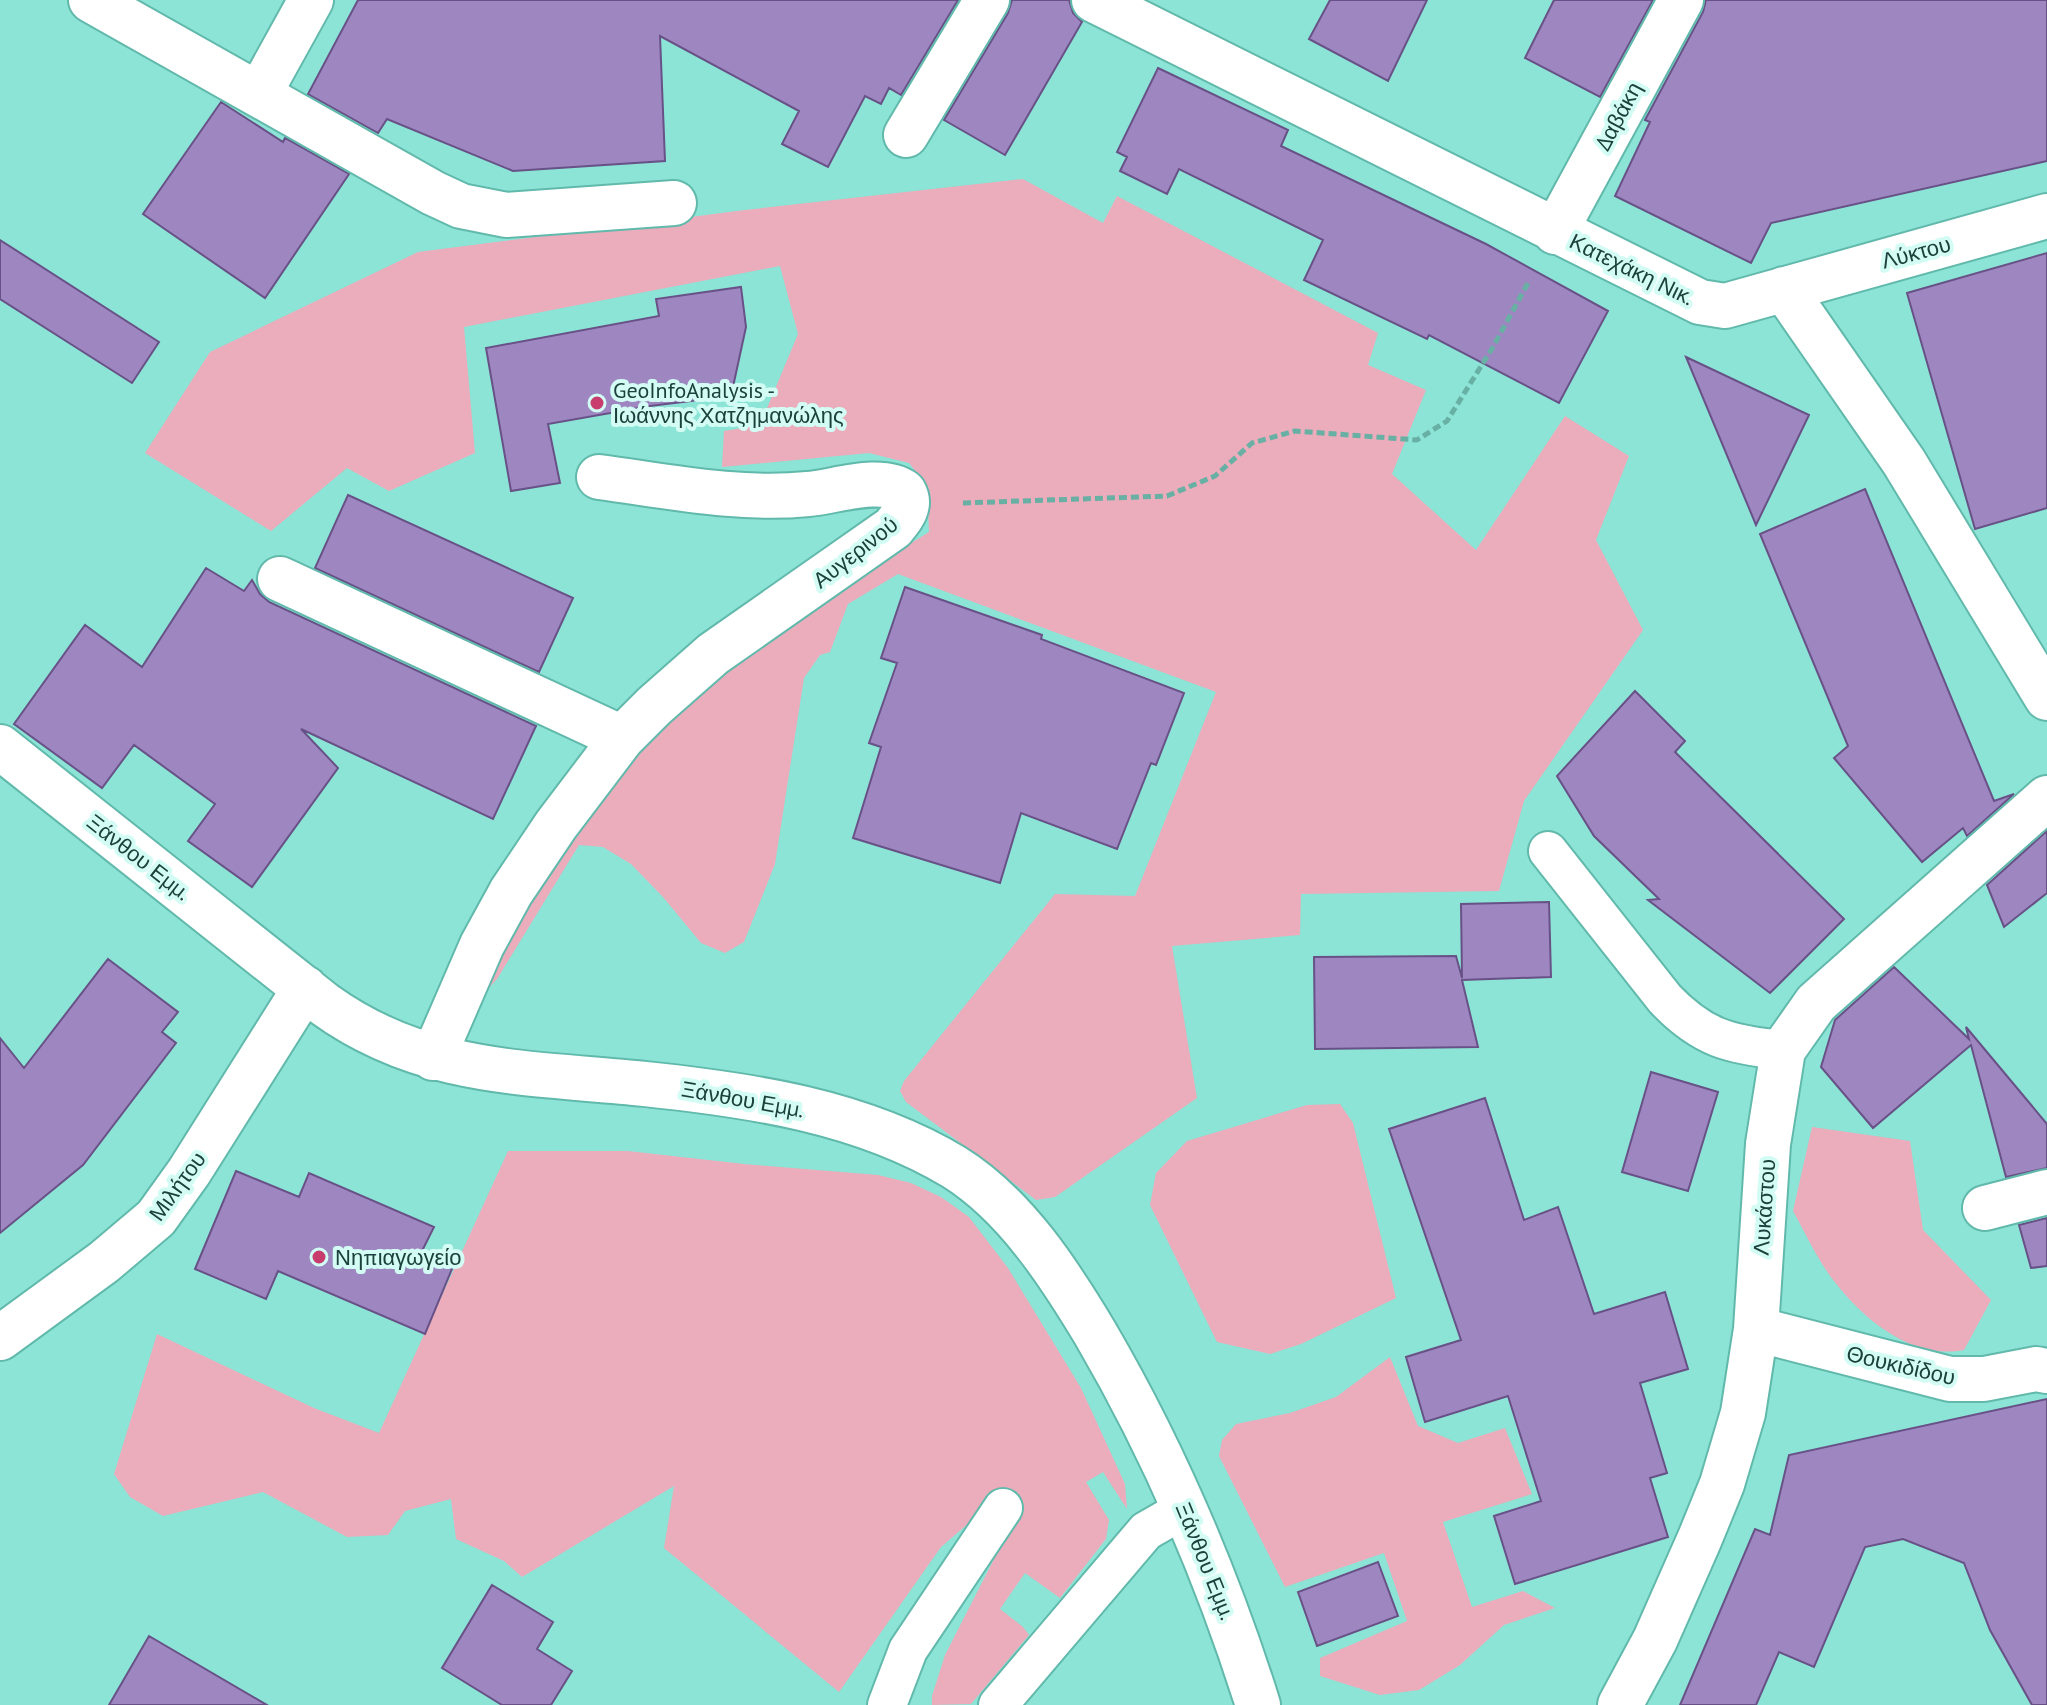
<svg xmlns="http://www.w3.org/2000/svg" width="2047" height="1705" viewBox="0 0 2047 1705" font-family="'PT Sans',sans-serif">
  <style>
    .green { fill: #ebacbb }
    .building { fill: #9e87c0; stroke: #685186; stroke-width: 2 }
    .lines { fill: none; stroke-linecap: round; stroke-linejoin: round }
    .lane-casing { stroke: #61b9ac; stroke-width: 42 }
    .street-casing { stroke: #61b9ac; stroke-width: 48 }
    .path { stroke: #68afa4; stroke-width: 5; stroke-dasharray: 8 4; stroke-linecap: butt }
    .lane { stroke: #fff; stroke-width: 38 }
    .street { stroke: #fff; stroke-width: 44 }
    .poi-dot { fill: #c83c6e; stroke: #d2fcf4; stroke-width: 3 }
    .labels { text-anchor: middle; stroke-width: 8; stroke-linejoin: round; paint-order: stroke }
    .street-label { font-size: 22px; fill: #1c403b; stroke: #d2fcf4 }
    .poi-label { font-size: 22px; fill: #1c403b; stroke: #d2fcf4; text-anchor: start }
  </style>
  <rect width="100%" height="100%" fill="#8ce4d6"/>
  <path class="green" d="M 1023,179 L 1103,223 L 1117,196 L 1378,333 L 1368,365 L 1426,390 L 1392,474 L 1476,550 L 1565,416 L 1629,456 L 1596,540 L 1643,630 L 1524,801 L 1499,891 L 1301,894 L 1300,935 L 1172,946 L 1197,1098 L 1055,1197 L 1036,1200 L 906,1102 L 900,1091 L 904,1081 L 1055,894 L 1135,896 L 1216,692 L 898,574 L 848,604 L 830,652 L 820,655 L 804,678 L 775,864 L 744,942 L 725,953 L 701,943 L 663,897 L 631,864 L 603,847 L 579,845 L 497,979 L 487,990 L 475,990 L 578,822 L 677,709 L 797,614 L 929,532 L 927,486 L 909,463 L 869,453 L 722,467 L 724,431 L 760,425 L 798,334 L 780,266 L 464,327 L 475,453 L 389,491 L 347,468 L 271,531 L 145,453 L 210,352 L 418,252 L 745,210 Z
    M 1340,1104 L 1353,1123 L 1396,1298 L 1301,1344 L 1270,1354 L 1217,1342 L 1150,1205 L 1156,1173 L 1187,1141 L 1307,1105 Z
    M 1812,1127 L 1910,1141 L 1923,1230 L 1991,1300 L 1964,1350 C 1912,1360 1864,1320 1834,1281 C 1818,1261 1806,1234 1793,1211 Z
    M 508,1151 L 628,1151 L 744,1164 L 878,1175 L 911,1183 L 941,1197 L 969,1217 L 1008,1268 L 1081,1388 L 1125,1484 L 1127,1509 L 1103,1472 L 1086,1482 L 1109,1520 L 1106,1539 L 1060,1598 L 1025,1573 L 1000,1609 L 1023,1627 L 1029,1635 L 971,1704 L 932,1705 L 932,1696 L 945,1655 L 1017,1514 L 984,1510 L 941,1547 L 839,1692 L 664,1548 L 674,1486 L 522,1577 L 504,1561 L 456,1539 L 451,1499 L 405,1511 L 388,1535 L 347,1537 L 263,1492 L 163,1516 L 130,1497 L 114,1474 L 157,1334 L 314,1408 L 379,1433 Z
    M 1390,1357 L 1418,1426 L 1458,1443 L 1505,1428 L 1532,1494 L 1443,1522 L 1472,1607 L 1523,1591 L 1555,1608 L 1504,1625 L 1460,1665 L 1419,1690 L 1380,1695 L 1320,1676 L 1320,1658 L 1407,1621 L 1384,1553 L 1285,1587 L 1219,1456 L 1222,1440 L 1236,1424 L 1290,1413 L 1336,1397 Z"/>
  <path class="building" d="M 358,0 L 958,0 L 901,95 L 889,88 L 881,104 L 865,96 L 828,167 L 782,144 L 799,111 L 660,36 L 665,161 L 513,171 L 387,119 L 378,133 L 308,94 Z
    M 1012,0 L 1069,0 L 1073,13 L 1082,22 L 1005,155 L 944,120 L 1008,13 Z
    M 1330,0 L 1427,0 L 1388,81 L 1309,39 Z
    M 1554,0 L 1653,0 L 1600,97 L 1525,58 Z
    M 1706,0 L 2047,0 L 2047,161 L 1771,223 L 1751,263 L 1615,196 L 1650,122 L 1645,120 L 1703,12 Z
    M 1158,68 L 1288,130 L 1281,146 L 1486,244 L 1608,311 L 1559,403 L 1429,335 L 1427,339 L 1304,280 L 1323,240 L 1179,169 L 1167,194 L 1120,171 L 1127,157 L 1117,152 Z
    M 221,102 L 283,142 L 285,138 L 349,174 L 265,298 L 143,214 Z
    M 0,240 L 159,342 L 132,383 L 0,299 Z
    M 2047,253 L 2047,508 L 1975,529 L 1907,293 Z
    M 741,287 L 746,327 L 731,396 L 650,406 L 548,424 L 560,483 L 511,491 L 486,348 L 659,316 L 656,299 Z
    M 1686,357 L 1809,415 L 1756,525 Z
    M 1865,489 L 1994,801 L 2014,794 L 1967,836 L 1963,828 L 1922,862 L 1834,758 L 1848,746 L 1760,534 Z
    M 348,495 L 573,598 L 539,672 L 315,568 Z
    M 206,568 L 244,591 L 252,580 L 260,594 L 269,602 L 536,726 L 493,819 L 301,729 L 338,768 L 252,887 L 188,841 L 215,804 L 134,745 L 102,788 L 14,724 L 85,625 L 142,667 Z
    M 905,587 L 1042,635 L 1041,639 L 1184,693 L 1156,765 L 1151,763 L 1117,849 L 1021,813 L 1000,883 L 853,838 L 881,747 L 869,743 L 897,663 L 881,658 Z
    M 1635,691 L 1685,741 L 1675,752 L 1844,919 L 1770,993 L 1648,900 L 1659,899 L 1594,836 L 1557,776 Z
    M 2047,831 L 2047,893 L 2004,927 L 1987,885 Z
    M 1549,902 L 1551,977 L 1462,980 L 1478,1047 L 1315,1049 L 1314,957 L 1456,956 L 1462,978 L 1461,904 Z
    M 108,959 L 178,1012 L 162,1032 L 176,1043 L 83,1165 L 0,1233 L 0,1038 L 24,1068 Z
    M 1894,967 L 1969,1039 L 1966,1027 L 2047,1124 L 2047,1168 L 2006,1177 L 1971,1045 L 1873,1128 L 1821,1067 L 1835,1020 Z
    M 1651,1072 L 1718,1092 L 1688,1191 L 1622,1172 Z
    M 1485,1098 L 1524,1220 L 1558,1207 L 1594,1314 L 1665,1292 L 1688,1369 L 1640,1383 L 1667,1473 L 1650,1478 L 1668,1537 L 1515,1584 L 1494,1516 L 1541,1501 L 1508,1396 L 1425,1422 L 1406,1357 L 1461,1340 L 1389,1129 Z
    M 236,1171 L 299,1197 L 309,1173 L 434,1227 L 422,1251 L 454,1264 L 425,1334 L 278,1271 L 266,1299 L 195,1269 Z
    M 2047,1218 L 2047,1266 L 2031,1268 L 2019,1225 Z
    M 2047,1399 L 2047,1705 L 2032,1705 L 1990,1630 L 1964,1563 L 1903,1539 L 1865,1547 L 1814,1667 L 1779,1652 L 1756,1705 L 1680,1705 L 1755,1529 L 1770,1535 L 1789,1455 Z
    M 1378,1562 L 1398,1616 L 1317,1646 L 1298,1592 Z
    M 492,1585 L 553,1622 L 537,1649 L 572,1671 L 551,1705 L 502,1705 L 442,1668 Z
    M 149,1636 L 267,1705 L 109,1705 Z"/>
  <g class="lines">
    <defs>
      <path id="lane" d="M 1548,851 L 1665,999 C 1702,1038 1730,1045 1783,1050
        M 887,1705 L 908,1650 L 1003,1508
        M 998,1705 L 1146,1531 L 1186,1508"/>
      <path id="street" d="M 91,0 L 433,193 L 461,206 L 506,215 L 674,203
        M 1094,0 L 1700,302 L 1725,306 L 2047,216
        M 259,94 L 311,0
        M 906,135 L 987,0
        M 1555,232 L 1681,0
        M 1784,289 L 1904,462 L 2047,698
        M 280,579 L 622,738
        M 0,747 L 324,1004 C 423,1076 528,1072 645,1084 C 750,1095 861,1111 954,1167 C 1015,1205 1059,1273 1095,1333 C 1164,1451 1217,1575 1258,1705
        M 433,1058 L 482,945 L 511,892 L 556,825 L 622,738 L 654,706 L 713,654 L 893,528 C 902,517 912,506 904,492 C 881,475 834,492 808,494 C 738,501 667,486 599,477
        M 1985,1208 L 2047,1192
        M 1756,1329 L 1950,1379 L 1984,1379 L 2036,1369 L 2047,1371
        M 0,1338 L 104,1262 L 156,1218 L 189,1172 L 305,988
        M 1620,1705 L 1655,1640 L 1700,1538 L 1722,1484 L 1743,1413 L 1756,1329 L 1768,1144 L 1783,1050 L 1816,1003 L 2047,798"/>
    </defs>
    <use href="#lane" class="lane-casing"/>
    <use href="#street" class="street-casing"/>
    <path class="path" d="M 963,503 L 1167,496 L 1215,476 L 1252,443 L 1295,431 L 1417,440 L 1447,421 L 1493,347 L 1529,281"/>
    <use href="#lane" class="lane"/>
    <use href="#street" class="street"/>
  </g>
  <g class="poi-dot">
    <circle cx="597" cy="403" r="8"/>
    <circle cx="319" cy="1257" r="8"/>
  </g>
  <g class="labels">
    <g class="street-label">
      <text transform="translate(1618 116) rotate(-62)" y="8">Δαβάκη</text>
      <text transform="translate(1916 252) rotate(-15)" y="8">Λύκτου</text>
      <text transform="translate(1632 269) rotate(26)" y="8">Κατεχάκη Νικ.</text>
      <text transform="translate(855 552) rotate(-38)" y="8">Αυγερινού</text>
      <text transform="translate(139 857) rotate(38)" y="8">Ξάνθου Εμμ.</text>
      <text transform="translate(743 1099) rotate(10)" y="8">Ξάνθου Εμμ.</text>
      <text transform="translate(177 1186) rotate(-54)" y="8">Μιλήτου</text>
      <text transform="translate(1764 1207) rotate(-86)" y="8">Λυκάστου</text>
      <text transform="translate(1901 1365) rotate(13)" y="8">Θουκιδίδου</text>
      <text transform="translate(1206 1561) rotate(68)" y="8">Ξάνθου Εμμ.</text>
    </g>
    <g class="poi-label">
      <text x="613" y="398">GeoInfoAnalysis -<tspan x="613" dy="25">Ιωάννης Χατζημανώλης</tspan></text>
      <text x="335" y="1265">Νηπιαγωγείο</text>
    </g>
  </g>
</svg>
